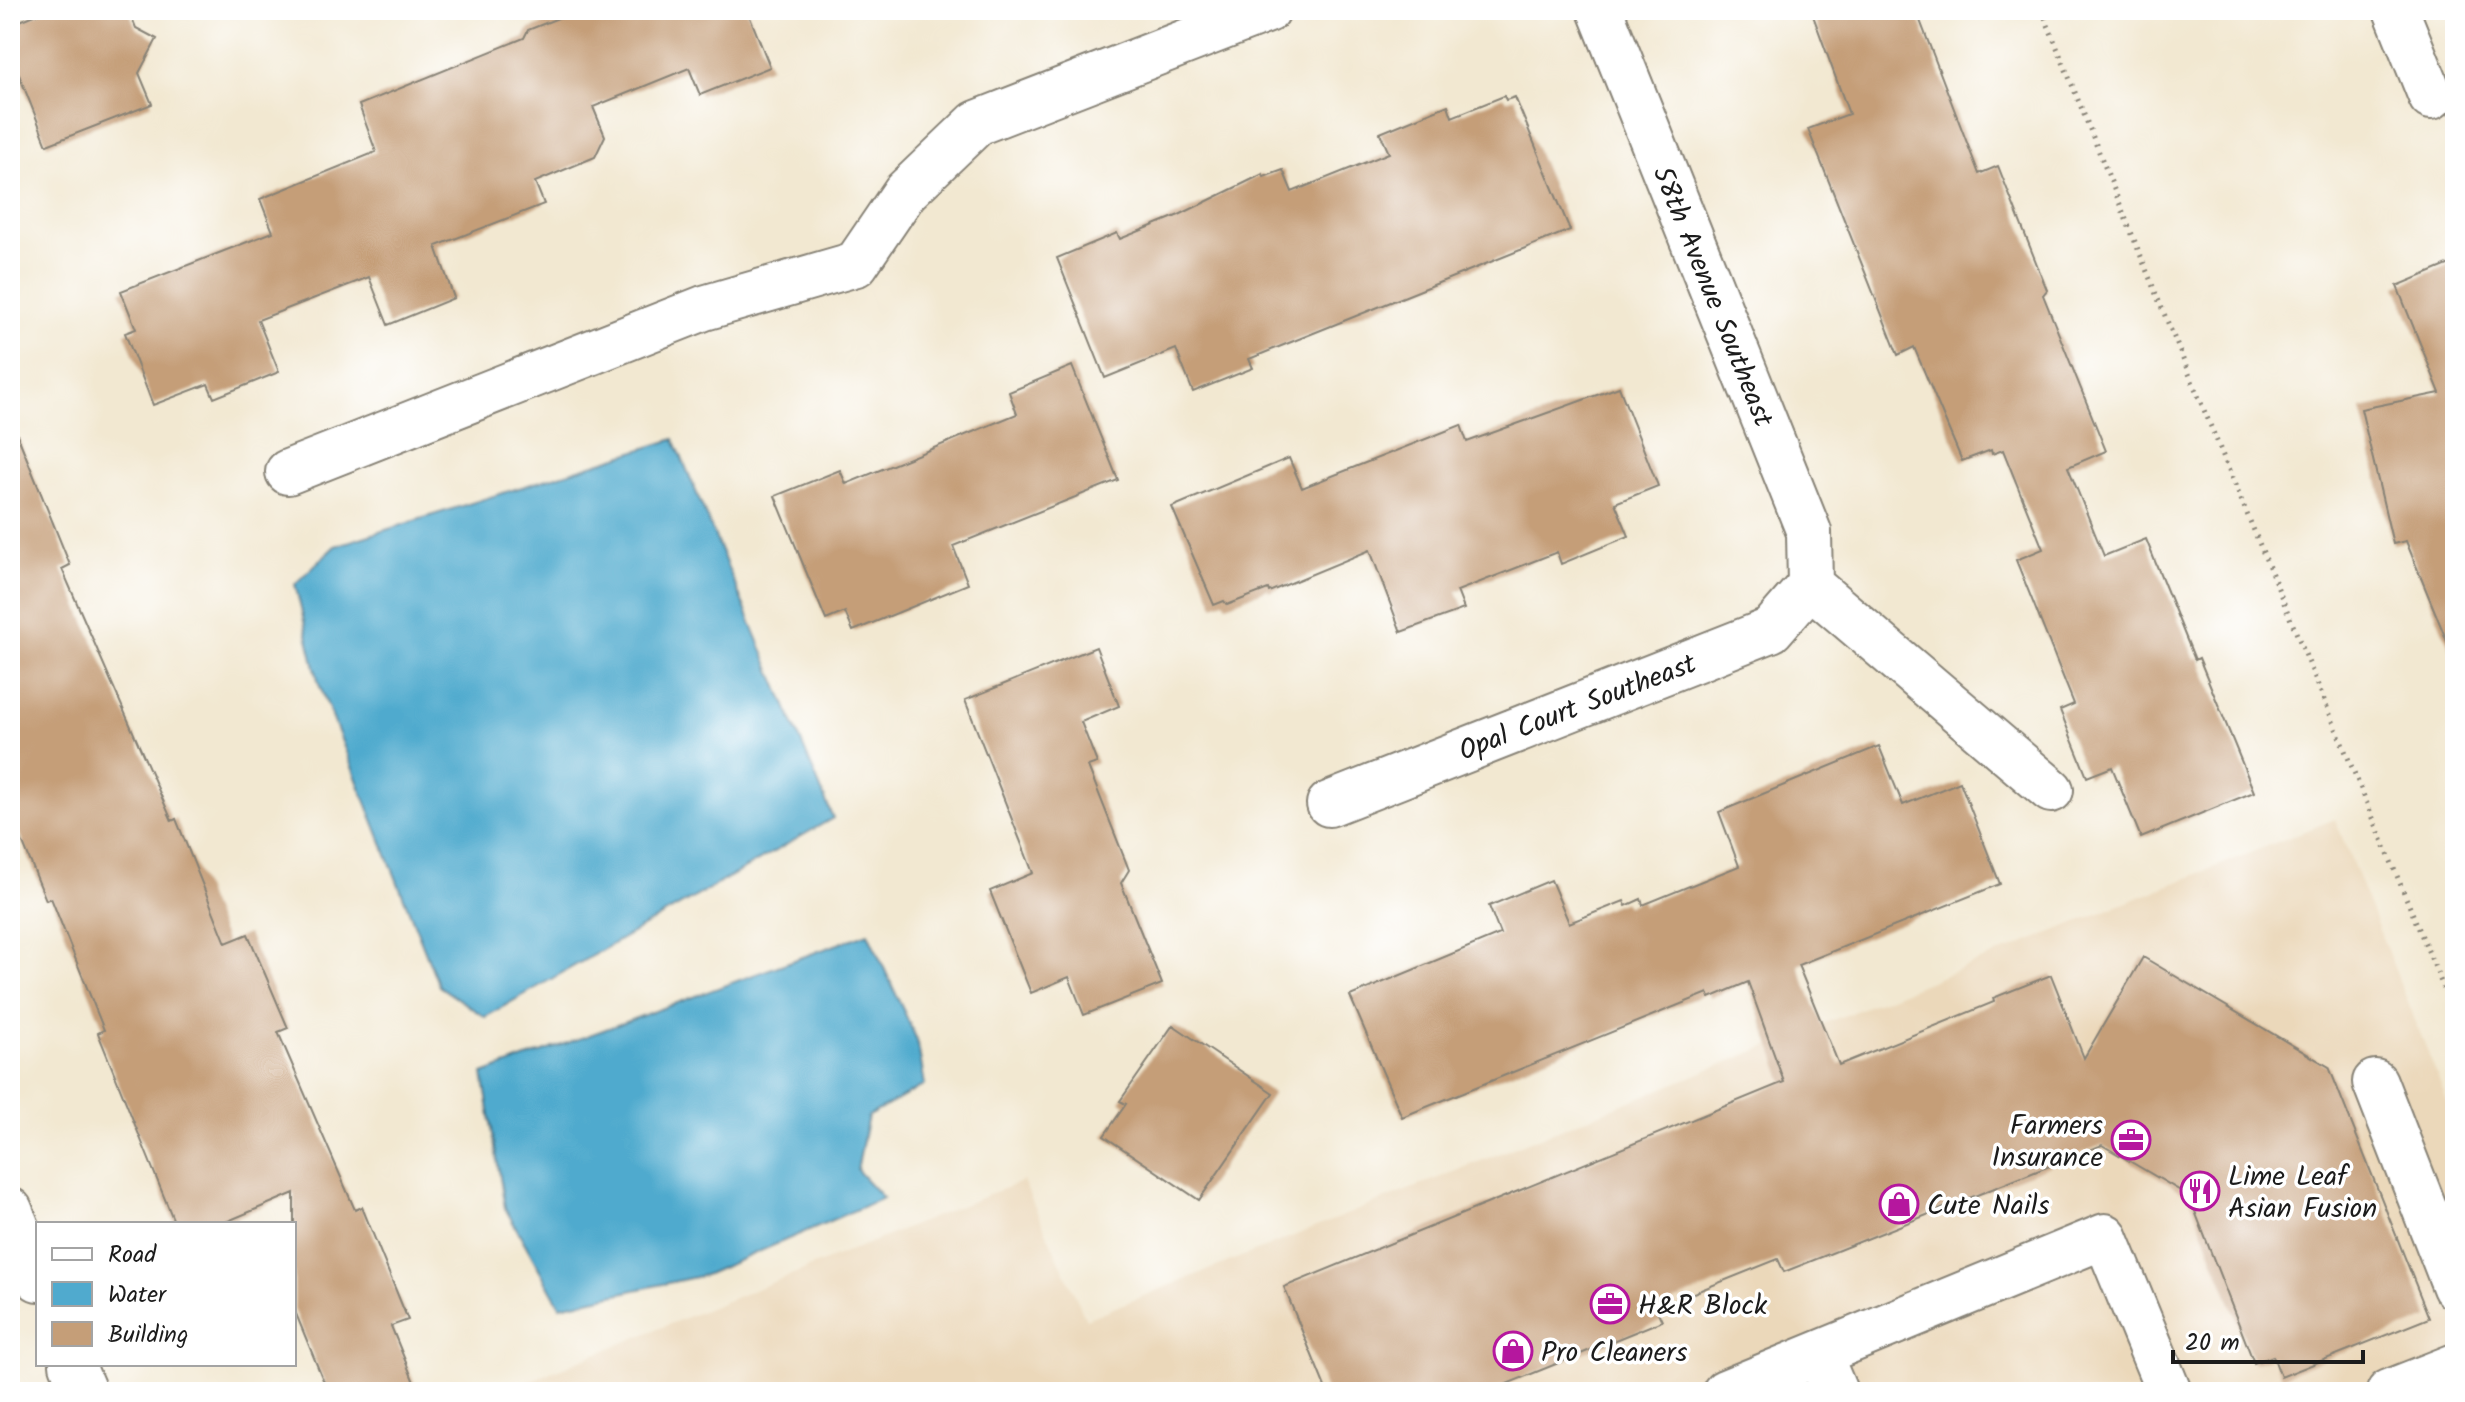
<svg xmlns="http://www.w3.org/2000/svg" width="2465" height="1402" viewBox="0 0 2465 1402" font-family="Kalam,sans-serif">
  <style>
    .built { fill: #ebd8ba }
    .water { fill: #50aace; stroke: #366375; stroke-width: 2 }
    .building { fill: #c59e78 }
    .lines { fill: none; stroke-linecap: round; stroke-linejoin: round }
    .minor-casing { stroke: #878276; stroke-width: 48 }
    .path { stroke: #878276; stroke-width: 5; stroke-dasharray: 2 6; stroke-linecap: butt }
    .minor { stroke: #fff; stroke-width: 44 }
    .labels { text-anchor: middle; stroke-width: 7; stroke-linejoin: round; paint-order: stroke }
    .street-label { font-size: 28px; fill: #1c1c1c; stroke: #fff }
    .poi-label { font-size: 28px; fill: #1c1c1c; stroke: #fff; text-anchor: start }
  </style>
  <rect width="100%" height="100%" fill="#fff"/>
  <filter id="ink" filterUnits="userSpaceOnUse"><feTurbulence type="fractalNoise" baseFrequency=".0125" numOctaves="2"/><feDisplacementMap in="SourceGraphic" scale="16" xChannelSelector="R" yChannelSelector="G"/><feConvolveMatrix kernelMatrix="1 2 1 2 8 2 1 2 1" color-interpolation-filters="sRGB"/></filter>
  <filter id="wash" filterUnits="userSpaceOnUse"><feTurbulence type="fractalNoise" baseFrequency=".006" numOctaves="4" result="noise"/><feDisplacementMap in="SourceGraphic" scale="32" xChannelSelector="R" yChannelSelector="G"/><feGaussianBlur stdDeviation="1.8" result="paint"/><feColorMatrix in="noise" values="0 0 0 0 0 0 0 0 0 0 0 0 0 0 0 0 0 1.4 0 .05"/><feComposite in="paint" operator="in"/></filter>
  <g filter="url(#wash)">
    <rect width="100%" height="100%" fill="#f2e8d1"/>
    <path class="built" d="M 2335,819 L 2455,1121 L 2455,1392 L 522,1392 L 519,1385 L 1023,1181 L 1086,1319 Z"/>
    <path class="water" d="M 674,439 L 833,818 L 485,1017 L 439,986 L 319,684 L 295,584 L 335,546 Z
      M 868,933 L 917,1040 L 925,1085 L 868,1116 L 857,1170 L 883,1198 L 705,1275 L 560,1306 L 505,1208 L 483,1074 Z"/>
    <g id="blocks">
      <path class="building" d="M 47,10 L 129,10 L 136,28 L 157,39 L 139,73 L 152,104 L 47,145 L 10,52 L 10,25 Z
        M 578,10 L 747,10 L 770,67 L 700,95 L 689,68 L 593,107 L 605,136 L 595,157 L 535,182 L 544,204 L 436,246 L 454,298 L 388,325 L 369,277 L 258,320 L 279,372 L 214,398 L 208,384 L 153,405 L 125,333 L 136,329 L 121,291 L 273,232 L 260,199 L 376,152 L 359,105 L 524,38 L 528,30 Z
        M 1811,10 L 1916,10 L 1979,174 L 1998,166 L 2047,290 L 2043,295 L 2106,451 L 2068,467 L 2104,556 L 2146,539 L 2195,660 L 2199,658 L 2254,792 L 2141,838 L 2112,767 L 2087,777 L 2060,710 L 2074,704 L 2016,560 L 2043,549 L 2003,450 L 1992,454 L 1991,450 L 1962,461 L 1914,347 L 1898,355 L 1808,129 L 1849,114 Z
        M 1504,96 L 1506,100 L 1515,97 L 1570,230 L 1249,359 L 1253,368 L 1193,392 L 1176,349 L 1105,378 L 1057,258 L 1117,233 L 1120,239 L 1179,215 L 1263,174 L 1264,177 L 1283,170 L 1292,192 L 1389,153 L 1380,133 L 1448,105 L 1452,117 Z
        M 2455,262 L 2455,656 L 2453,656 L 2406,541 L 2393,544 L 2361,409 L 2440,393 L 2397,286 Z
        M 1072,366 L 1118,480 L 953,546 L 968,584 L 853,631 L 845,612 L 826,620 L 775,496 L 840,470 L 846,484 L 1017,414 L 1009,392 Z
        M 1619,387 L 1658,486 L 1615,503 L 1629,536 L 1561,564 L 1557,552 L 1457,591 L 1464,609 L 1401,632 L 1370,550 L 1269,592 L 1268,589 L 1227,605 L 1224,601 L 1214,605 L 1172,507 L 1289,458 L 1302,488 L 1461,425 L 1467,442 Z
        M 12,422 L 70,565 L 62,569 L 172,821 L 176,819 L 226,943 L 248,934 L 288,1028 L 278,1032 L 355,1210 L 362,1207 L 408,1320 L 391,1326 L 418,1392 L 328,1392 L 294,1309 L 294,1193 L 221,1224 L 175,1224 L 154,1172 L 98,1033 L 104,1030 L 51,898 L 46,900 L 10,811 L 10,423 Z
        M 1096,647 L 1119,706 L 1081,722 L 1097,763 L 1088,766 L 1129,870 L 1121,883 L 1162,984 L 1084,1015 L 1069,977 L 1031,993 L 990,891 L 1033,873 L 965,700 Z
        M 1879,746 L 1903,805 L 1960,782 L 2000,884 L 1798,965 L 1839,1065 L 1994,1002 L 1993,998 L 2051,975 L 2084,1058 L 2143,957 L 2329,1067 L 2429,1318 L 2281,1377 L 2273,1356 L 2254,1363 L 2189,1196 L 2102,1145 L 1784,1272 L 1778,1259 L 1656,1308 L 1662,1321 L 1487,1392 L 1327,1392 L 1284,1287 L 1784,1082 L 1748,982 L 1710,998 L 1708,993 L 1402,1117 L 1350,996 L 1500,934 L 1489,906 L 1551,880 L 1569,923 L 1624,901 L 1626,906 L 1641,899 L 1643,905 L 1739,866 L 1719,812 Z
        M 1173,1025 L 1273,1093 L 1199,1200 L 1104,1136 L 1126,1104 L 1120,1101 Z"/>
    </g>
  </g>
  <g filter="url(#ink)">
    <use href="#blocks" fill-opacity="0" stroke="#878276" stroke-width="2"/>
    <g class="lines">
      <defs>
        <path id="minor" d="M 1600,10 L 1809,532 L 1810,585
          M 2396,10 L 2431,97
          M 288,472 L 704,308 L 856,264 L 905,192 L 977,123 L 1268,10
          M 1810,585 L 2051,790
          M 1329,804 L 1771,630 L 1810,585
          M 2375,1082 L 2455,1287
          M 10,1210 L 38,1279
          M 1819,1354 L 1835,1392
          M 72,1364 L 84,1392
          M 1725,1392 L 2105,1236 L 2169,1392
          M 2389,1392 L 2455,1366"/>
      </defs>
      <use href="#minor" class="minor-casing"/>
      <path class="path" d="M 2042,10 L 2156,294 L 2455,1016"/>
      <use href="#minor" class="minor"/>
    </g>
  </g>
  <defs>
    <symbol id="office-ring" viewBox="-11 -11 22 22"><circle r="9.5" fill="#fff" stroke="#b5179e" stroke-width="1.5"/><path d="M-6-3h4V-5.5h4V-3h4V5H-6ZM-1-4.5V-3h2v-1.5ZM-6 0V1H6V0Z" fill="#b5179e"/></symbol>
    <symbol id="restaurant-ring" viewBox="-11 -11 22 22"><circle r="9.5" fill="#fff" stroke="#b5179e" stroke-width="1.5"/><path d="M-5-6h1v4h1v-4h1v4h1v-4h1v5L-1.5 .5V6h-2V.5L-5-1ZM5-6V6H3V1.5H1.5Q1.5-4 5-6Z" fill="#b5179e"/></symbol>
    <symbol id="shop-ring" viewBox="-11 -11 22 22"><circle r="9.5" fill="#fff" stroke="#b5179e" stroke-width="1.5"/><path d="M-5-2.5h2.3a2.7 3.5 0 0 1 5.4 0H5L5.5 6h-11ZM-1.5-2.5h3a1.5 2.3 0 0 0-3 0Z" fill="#b5179e"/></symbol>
  </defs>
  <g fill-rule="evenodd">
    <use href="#office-ring" x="2109" y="1118" width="44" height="44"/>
    <use href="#restaurant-ring" x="2178" y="1169" width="44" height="44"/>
    <use href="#shop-ring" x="1877" y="1182" width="44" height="44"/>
    <use href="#office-ring" x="1588" y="1282" width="44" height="44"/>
    <use href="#shop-ring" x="1491" y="1329" width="44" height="44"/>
  </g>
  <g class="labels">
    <g class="street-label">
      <text transform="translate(1714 296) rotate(68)" y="10">58th Avenue Southeast</text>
      <text transform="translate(1577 706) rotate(-21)" y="10">Opal Court Southeast</text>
    </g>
    <g class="poi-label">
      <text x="2103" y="1134" text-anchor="end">Farmers<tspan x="2103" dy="32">Insurance</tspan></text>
      <text x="2228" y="1185">Lime Leaf<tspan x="2228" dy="32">Asian Fusion</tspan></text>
      <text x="1927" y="1214">Cute Nails</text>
      <text x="1638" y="1314">H&amp;R Block</text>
      <text x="1541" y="1361">Pro Cleaners</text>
    </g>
  </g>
  <rect width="2465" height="1402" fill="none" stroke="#fff" stroke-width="40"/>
  <rect x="36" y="1222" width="260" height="144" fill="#ffffff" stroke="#a4a4a4" stroke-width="2"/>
  <rect x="52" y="1248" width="40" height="12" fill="#ffffff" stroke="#a4a4a4" stroke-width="2"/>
  <text x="108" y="1262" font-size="24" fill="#1c1c1c">Road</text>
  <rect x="52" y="1282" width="40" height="24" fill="#50aace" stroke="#a4a4a4" stroke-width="2"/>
  <text x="108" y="1302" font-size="24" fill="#1c1c1c">Water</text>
  <rect x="52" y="1322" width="40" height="24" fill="#c59e78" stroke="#a4a4a4" stroke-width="2"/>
  <text x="108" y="1342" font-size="24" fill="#1c1c1c">Building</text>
  <path d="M2173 1350v12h190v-12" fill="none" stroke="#1c1c1c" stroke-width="4"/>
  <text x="2185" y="1350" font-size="24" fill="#1c1c1c" stroke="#ffffff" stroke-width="6" paint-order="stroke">20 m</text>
</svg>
